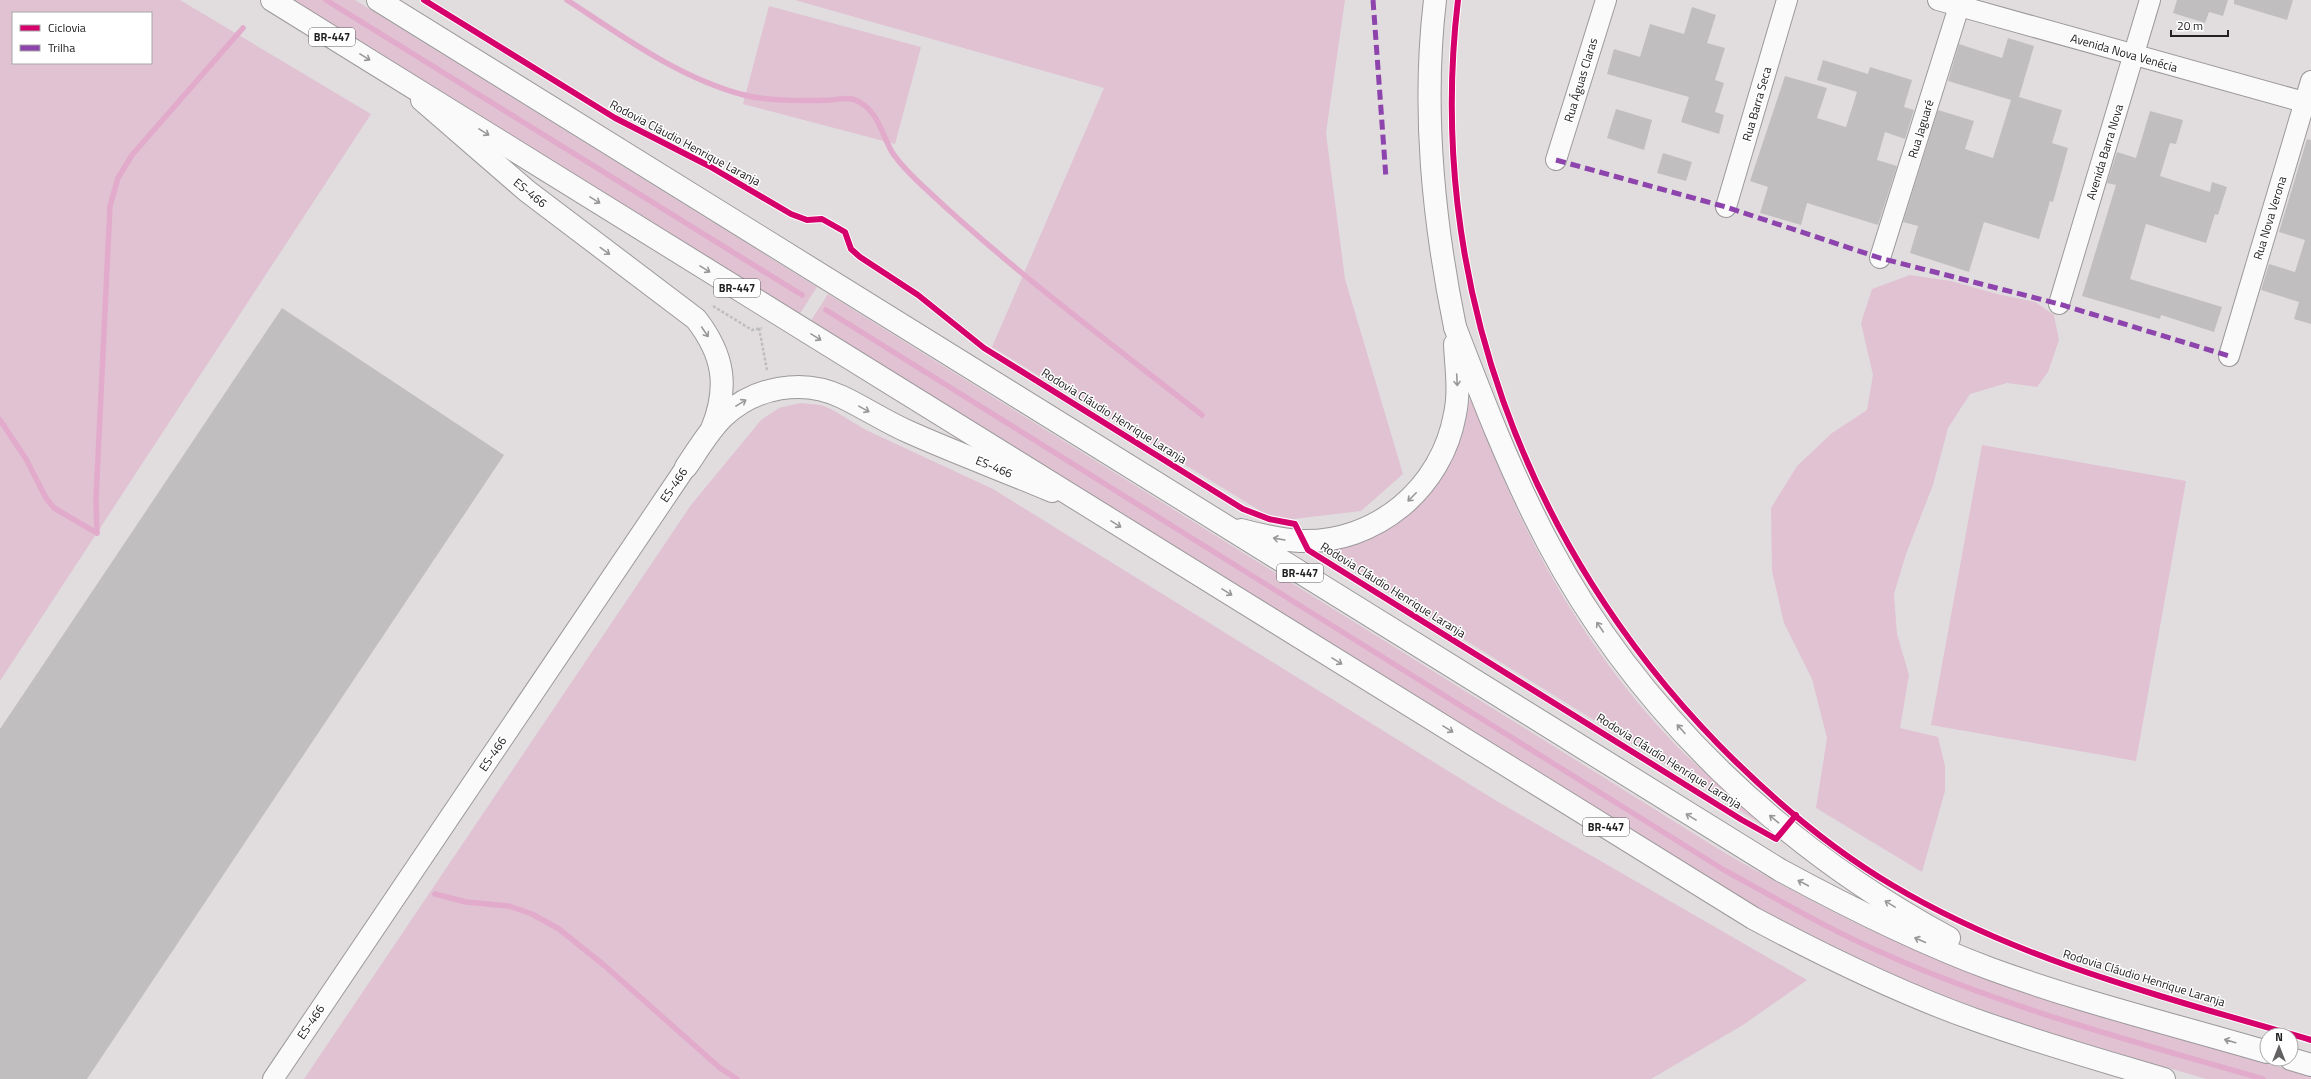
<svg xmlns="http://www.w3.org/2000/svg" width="2311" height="1079" viewBox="0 0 2311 1079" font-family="'Titillium Web',sans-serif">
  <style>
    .green { fill: #e0c2d2; fill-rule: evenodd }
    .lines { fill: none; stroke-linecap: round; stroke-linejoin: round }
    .stream { stroke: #e2abcb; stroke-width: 5.5 }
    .building { fill: #c1bec0 }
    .street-casing { stroke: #9c999a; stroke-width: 22 }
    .secondary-casing { stroke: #9c999a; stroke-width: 24 }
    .primary-casing { stroke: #9c999a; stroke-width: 24 }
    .path { stroke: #bebdbd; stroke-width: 2.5; stroke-dasharray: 3 2; stroke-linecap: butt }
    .street { stroke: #fafafa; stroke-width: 20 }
    .secondary { stroke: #fafafa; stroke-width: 22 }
    .primary { stroke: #fafafa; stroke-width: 22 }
    .quiet { stroke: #8e44ad; stroke-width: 5; stroke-dasharray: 10 5; stroke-linecap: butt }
    .cycleway-casing { stroke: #fff; stroke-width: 8 }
    .cycleway { stroke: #d6006c; stroke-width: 6 }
    .oneway { stroke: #999898 }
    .labels { text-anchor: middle; stroke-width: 3; stroke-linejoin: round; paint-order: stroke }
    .shield { fill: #fff; stroke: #646364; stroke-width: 1 }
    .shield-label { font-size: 11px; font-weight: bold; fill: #222021 }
    .street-label { font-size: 12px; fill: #222021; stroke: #fff }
  </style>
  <rect width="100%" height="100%" fill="#e1dddf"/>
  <path class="green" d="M 0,0 L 180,0 L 371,114 L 0,681 ZM 13,13 L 151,13 L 151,63 L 13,63 Z
    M 293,0 L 355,0 L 817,287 L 799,315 Z
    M 795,0 L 1345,0 L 1326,133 L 1345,279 L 1403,474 L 1361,511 L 1277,521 L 992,347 L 1104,88 Z
    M 769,6 L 921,47 L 895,144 L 743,104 Z
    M 1910,275 L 1951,281 L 1997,294 L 2035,302 L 2054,315 L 2059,340 L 2048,372 L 2037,387 L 2007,383 L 1970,394 L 1948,428 L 1933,485 L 1906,554 L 1894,594 L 1897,634 L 1909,675 L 1900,728 L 1938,737 L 1945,766 L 1945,791 L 1922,872 L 1816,808 L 1827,738 L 1812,679 L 1784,623 L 1772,571 L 1771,508 L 1797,466 L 1832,433 L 1867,410 L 1873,375 L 1861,323 L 1872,289 Z
    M 828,294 L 1725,853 C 1792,891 1861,929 1934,957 C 2057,1005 2184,1040 2311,1076 L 2311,1079 L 2206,1079 L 2033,1028 L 1921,987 L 1812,938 L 1759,910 L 810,322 Z
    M 1471,395 C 1515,523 1579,643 1673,742 C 1700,771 1734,796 1764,822 L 1763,825 L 1320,550 L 1430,492 L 1443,475 L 1462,436 Z
    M 800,403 L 821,405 L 831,409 L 866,430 L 993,489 L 1495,800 L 1807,980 L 1743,1025 L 1651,1079 L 304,1079 L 691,505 L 761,420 L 779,408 Z
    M 1982,445 L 2186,481 L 2136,761 L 1931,725 Z"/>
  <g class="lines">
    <path class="stream" d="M 326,0 L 802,295
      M 567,0 C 622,36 679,78 744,95 C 768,101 805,101 830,100 C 841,99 851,96 861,103 C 879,114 882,135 892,152 C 901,166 915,179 927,190 C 1013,271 1109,342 1202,415
      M 826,310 L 1724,870 C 1777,899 1830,930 1885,954 C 2006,1008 2136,1042 2263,1079
      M 0,420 L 26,459 L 46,498 L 54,508 L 97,533
      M 97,533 L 96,499 L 110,206 L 118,178 L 132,155 L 243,28
      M 435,894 L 466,902 L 509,906 L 532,914 L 559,929 L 605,966 L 720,1068 L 737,1079"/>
  </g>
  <path class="building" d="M 2177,0 L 2228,0 L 2223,16 L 2209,12 L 2205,23 L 2173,13 Z
    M 2234,0 L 2293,0 L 2287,20 L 2234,4 Z
    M 1692,7 L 1716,15 L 1707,43 L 1725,48 L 1715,80 L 1724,83 L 1715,112 L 1724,115 L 1719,134 L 1681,122 L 1689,97 L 1607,74 L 1614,49 L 1640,57 L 1650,24 L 1684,34 Z
    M 2008,38 L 2034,46 L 2019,97 L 2062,110 L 2052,143 L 2068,148 L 2053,202 L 2050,201 L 2039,239 L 1984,222 L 1969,272 L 1910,253 L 1918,226 L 1903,222 L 1938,110 L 1974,121 L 1965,149 L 1993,158 L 2011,100 L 1948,81 L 1959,44 L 2002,58 Z
    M 1823,60 L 1868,74 L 1870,67 L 1912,80 L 1904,107 L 1914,110 L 1905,139 L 1885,132 L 1877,160 L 1897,166 L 1878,225 L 1807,203 L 1801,225 L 1760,213 L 1768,187 L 1750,181 L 1785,76 L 1827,88 L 1817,118 L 1846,127 L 1857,92 L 1817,80 Z
    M 1616,109 L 1652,120 L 1644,150 L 1607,138 Z
    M 2150,111 L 2183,120 L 2176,144 L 2170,143 L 2160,176 L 2210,192 L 2212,182 L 2227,187 L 2218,215 L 2215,214 L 2206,243 L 2146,224 L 2130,279 L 2222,307 L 2214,332 L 2161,315 L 2160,319 L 2082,296 L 2116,185 L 2107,183 L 2117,152 L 2136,158 Z
    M 2307,139 L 2311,140 L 2311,324 L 2294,319 L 2299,302 L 2261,290 L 2269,264 L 2295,272 L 2305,240 L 2279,232 Z
    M 1663,153 L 1692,162 L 1686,181 L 1657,173 Z
    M 282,308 L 504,455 L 87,1079 L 0,1079 L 0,729 Z"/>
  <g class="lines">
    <defs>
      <path id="street" d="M 1938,0 L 2311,104
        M 1556,160 L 1606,0
        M 1726,207 L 1787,0
        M 1880,258 L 1961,0
        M 2059,304 L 2150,0
        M 2229,356 L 2311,81
        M 273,1079 L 686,467"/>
      <path id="secondary" d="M 1435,0 C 1422,110 1433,219 1455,327
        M 422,100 L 527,191 L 696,319 C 724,355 729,387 712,429
        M 686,467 C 698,450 709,430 724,416 C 755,387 803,378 842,397 C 865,408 886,422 909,432 C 956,453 1005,471 1052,491"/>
      <path id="primary" d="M 272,0 L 1753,918 C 1824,956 1897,992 1973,1019 C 2036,1042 2100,1060 2164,1079
        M 378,0 L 1780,870 C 1848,907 1918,942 1991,969 C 2081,1002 2175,1025 2267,1052
        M 1455,327 C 1483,400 1511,473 1548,543 C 1637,711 1782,848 1949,938
        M 1241,530 C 1260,535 1280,540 1300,541 C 1376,544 1442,488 1455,414 C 1460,391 1456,367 1455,344
        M 2291,1059 L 2311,1065"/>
    </defs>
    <use href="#street" class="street-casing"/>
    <use href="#secondary" class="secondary-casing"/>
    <use href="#primary" class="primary-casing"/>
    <path class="path" d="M 713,306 L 752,330 L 762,328
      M 759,328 L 767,370"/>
    <use href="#street" class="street"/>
    <use href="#secondary" class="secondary"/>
    <use href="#primary" class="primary"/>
    <path class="quiet" d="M 1373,0 L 1386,178
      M 1556,160 L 1726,207 L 1880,258 L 2059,304 L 2229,356"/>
    <defs>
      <path id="cycleway" d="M 424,0 L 615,118 L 709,166 L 791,214 L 807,220 L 822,219 L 845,232 L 851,249 L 860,257 L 918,295 L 984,348 L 1243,509 L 1269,519 L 1295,524 L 1308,550 L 1742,820 L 1776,839 L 1796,815
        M 1458,0 C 1425,276 1525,546 1718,744 C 1770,797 1828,847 1892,885 C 2021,962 2168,998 2311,1040"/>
    </defs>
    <use href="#cycleway" class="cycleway-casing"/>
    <use href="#cycleway" class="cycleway"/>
  </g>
  <defs><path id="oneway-shaft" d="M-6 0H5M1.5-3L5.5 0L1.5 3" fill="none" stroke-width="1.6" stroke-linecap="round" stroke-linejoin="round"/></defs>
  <g class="oneway">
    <use href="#oneway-shaft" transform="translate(365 57) rotate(32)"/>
    <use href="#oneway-shaft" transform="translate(484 132) rotate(32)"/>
    <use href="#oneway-shaft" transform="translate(595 200) rotate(32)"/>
    <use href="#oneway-shaft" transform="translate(605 251) rotate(36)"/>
    <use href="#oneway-shaft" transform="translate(705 269) rotate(32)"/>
    <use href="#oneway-shaft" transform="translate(705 332) rotate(56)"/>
    <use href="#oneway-shaft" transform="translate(816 337) rotate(32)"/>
    <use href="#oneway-shaft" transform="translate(1457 380) rotate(87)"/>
    <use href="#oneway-shaft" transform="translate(741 403) rotate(-31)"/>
    <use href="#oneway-shaft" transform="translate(864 409) rotate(29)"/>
    <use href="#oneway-shaft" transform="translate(1412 497) rotate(135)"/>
    <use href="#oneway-shaft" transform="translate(1116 524) rotate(32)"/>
    <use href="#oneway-shaft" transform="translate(1279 539) rotate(-170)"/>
    <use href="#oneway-shaft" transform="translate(1227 592) rotate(32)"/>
    <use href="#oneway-shaft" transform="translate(1600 627) rotate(-124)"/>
    <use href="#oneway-shaft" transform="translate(1337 661) rotate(32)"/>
    <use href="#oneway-shaft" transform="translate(1448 729) rotate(32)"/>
    <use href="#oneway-shaft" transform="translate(1681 729) rotate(-132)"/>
    <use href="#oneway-shaft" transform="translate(1691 817) rotate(-148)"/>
    <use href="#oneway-shaft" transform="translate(1774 819) rotate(-140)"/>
    <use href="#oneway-shaft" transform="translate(1803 883) rotate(-152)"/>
    <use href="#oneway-shaft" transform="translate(1890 904) rotate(-149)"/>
    <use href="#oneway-shaft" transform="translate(1920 940) rotate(-156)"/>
    <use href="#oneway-shaft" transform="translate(2230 1041) rotate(-164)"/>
  </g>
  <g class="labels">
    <g class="shield">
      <rect x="309" y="28" width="46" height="18" rx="3"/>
      <rect x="714" y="279" width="46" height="18" rx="3"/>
      <rect x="1277" y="564" width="46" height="18" rx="3"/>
      <rect x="1583" y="818" width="46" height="18" rx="3"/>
    </g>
    <g class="shield-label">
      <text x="332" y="41">BR-447</text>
      <text x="737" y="292">BR-447</text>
      <text x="1300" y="577">BR-447</text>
      <text x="1606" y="831">BR-447</text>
    </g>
    <g class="street-label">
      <text transform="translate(2124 53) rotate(16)" y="4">Avenida Nova Venécia</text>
      <text transform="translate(1581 80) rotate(-73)" y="4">Rua Águas Claras</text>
      <text transform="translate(1757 104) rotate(-74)" y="4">Rua Barra Seca</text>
      <text transform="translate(1921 129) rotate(-73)" y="4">Rua Jaguaré</text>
      <text transform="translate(685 143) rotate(28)" y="4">Rodovia Cláudio Henrique Laranja</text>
      <text transform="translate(2105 152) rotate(-73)" y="4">Avenida Barra Nova</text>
      <text transform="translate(530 193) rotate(39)" y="4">ES-466</text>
      <text transform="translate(2270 218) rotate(-73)" y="4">Rua Nova Verona</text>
      <text transform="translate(1114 416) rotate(32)" y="4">Rodovia Cláudio Henrique Laranja</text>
      <text transform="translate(994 467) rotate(22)" y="4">ES-466</text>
      <text transform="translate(674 485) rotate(-56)" y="4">ES-466</text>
      <text transform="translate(1393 590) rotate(32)" y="4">Rodovia Cláudio Henrique Laranja</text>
      <text transform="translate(493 754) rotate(-56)" y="4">ES-466</text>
      <text transform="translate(1669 761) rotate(32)" y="4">Rodovia Cláudio Henrique Laranja</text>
      <text transform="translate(2144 978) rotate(17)" y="4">Rodovia Cláudio Henrique Laranja</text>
      <text transform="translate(311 1022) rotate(-56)" y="4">ES-466</text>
    </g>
  </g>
  <rect x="12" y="12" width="140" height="52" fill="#ffffff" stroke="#a7a6a6"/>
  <rect x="20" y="25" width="20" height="6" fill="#d6006c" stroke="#a7a6a6"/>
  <text x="48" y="32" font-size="12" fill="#222021">Ciclovia</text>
  <rect x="20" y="45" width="20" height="6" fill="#8e44ad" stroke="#a7a6a6"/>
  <text x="48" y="52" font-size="12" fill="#222021">Trilha</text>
  <g transform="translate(2279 1047)"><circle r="19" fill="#ffffff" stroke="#a7a6a6"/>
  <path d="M0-3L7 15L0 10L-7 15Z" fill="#656264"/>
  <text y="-6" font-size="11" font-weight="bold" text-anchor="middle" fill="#222021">N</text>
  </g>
  <path d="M2171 30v6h57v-6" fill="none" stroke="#222021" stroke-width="2"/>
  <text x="2177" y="30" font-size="12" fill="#222021" stroke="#ffffff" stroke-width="3" paint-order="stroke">20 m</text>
</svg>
